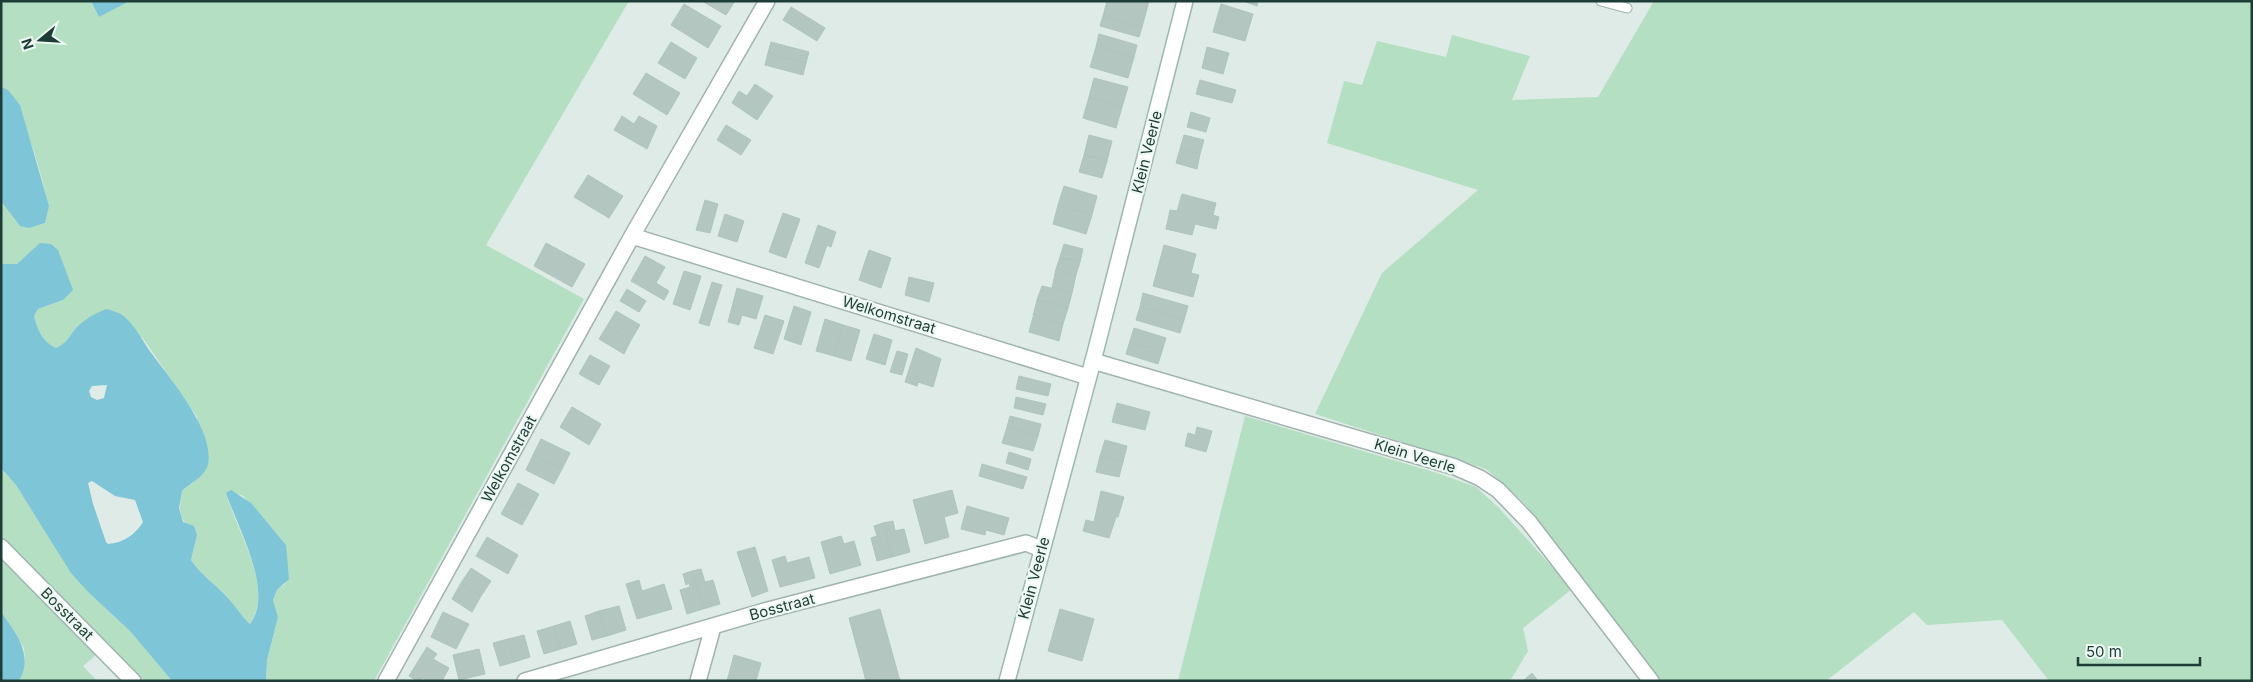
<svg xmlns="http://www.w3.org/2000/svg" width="2253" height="682" viewBox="0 0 2253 682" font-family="Inter,sans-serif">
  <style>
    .green { fill: #b4dfc2 }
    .water { fill: #7ec5d7; fill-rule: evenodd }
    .building { fill: #b3c6bf; stroke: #afc5be }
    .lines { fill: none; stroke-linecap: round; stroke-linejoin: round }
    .lane-casing { stroke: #a0b3ae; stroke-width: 11 }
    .street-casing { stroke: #a0b3ae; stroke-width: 18 }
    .secondary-casing { stroke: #9bb8af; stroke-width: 18 }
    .lane { stroke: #fff; stroke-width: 9 }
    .street { stroke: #fff; stroke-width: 15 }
    .secondary { stroke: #fff; stroke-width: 15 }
    .labels { text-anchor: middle; stroke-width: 4.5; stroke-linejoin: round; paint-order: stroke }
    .street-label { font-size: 15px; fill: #1d3d36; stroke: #eef8f3 }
  </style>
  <rect width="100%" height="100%" fill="#deebe6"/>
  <path class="green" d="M 1,1 L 91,1 L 99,17 L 130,1 L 629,1 L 486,245 L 584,299 L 374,681 L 266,681 L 267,660 L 278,617 L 273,600 L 277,590 L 285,584 L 286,545 L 242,495 L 226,493 C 236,530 275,588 250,624 C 241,616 236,606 227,597 C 215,584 201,575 191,560 L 197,535 C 179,519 178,514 182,491 L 204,473 L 197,417 L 142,337 L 74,332 L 69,342 L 56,348 C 42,341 38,331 34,316 L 38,309 L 63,300 L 63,264 L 58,251 L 26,256 L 17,264 L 1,264 L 1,201 C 23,217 10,234 45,223 C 46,217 49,210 48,204 C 44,181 20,96 1,87 Z
    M 1654,1 L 2252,1 L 2252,681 L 2049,681 L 2002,620 L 1927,625 L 1914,612 L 1826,681 L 1659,681 L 1524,503 L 1486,469 L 1315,414 L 1382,273 L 1478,190 L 1327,143 L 1344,81 L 1362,85 L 1377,41 L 1446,57 L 1452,35 L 1530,56 L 1512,100 L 1598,97 Z
    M 1245,416 L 1437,473 L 1476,487 L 1499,508 L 1572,589 L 1523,628 L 1528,651 L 1510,681 L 1178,681 Z
    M 1,468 L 16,485 L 63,559 L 88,592 L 130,631 L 172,681 L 145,681 L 108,645 L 83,666 L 97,681 L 19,681 L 25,659 L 24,648 L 1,612 Z"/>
  <path class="water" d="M 91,1 L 130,1 L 99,17 Z
    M 1,87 L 8,90 L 20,105 L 49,206 L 45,223 L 29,228 L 20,226 L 1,201 Z
    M 40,243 L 51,244 L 58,250 L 73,290 L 63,300 L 38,309 L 34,316 C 38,331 42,341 56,348 C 66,343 67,340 73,332 C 81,321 94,314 106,309 C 114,311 121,313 126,318 C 136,328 142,339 149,350 C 168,376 215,430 208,464 C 206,476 190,483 182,491 L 179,508 L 183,522 L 194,526 L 197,535 L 191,560 C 201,575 215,584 227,597 C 236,606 241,616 250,624 C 275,592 237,526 226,493 L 231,490 L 251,503 L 286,545 L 289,579 L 277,590 L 273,600 L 278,617 L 267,660 L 266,681 L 172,681 L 130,631 L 88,592 L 71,573 L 16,485 L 1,468 L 1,264 L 17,264 ZM 107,385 L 104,398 L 97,400 L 91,397 L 89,391 L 92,386 ZM 92,481 L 115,496 L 135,500 L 143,522 C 135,535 123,543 108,544 L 106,542 L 93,504 L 88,483 Z
    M 1,612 C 16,633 34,655 19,681 L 1,681 Z"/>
  <path class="building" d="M 702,1 L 735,1 L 726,15 Z
    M 1107,1 L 1149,1 L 1142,27 L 1103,16 Z
    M 1243,1 L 1258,1 L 1257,6 Z
    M 684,4 L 721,26 L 708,48 L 671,25 Z
    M 1221,4 L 1253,14 L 1245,41 L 1213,32 Z
    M 791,7 L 825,28 L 817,41 L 783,20 Z
    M 1103,16 L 1142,27 L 1139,37 L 1100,26 Z
    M 1099,34 L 1137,45 L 1134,57 L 1096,47 Z
    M 671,42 L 697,58 L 685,79 L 658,63 Z
    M 771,42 L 809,52 L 806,63 L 768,53 Z
    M 1096,47 L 1134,57 L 1128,78 L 1090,67 Z
    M 1207,47 L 1229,53 L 1223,74 L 1202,68 Z
    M 768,53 L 806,63 L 803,75 L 765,65 Z
    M 646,73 L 680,93 L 667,115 L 633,94 Z
    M 1094,78 L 1128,87 L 1122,107 L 1089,97 Z
    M 1200,80 L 1236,90 L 1232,103 L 1196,94 Z
    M 755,84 L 773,96 L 757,120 L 732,103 L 739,91 L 747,96 Z
    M 1089,97 L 1122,107 L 1116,128 L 1083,118 Z
    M 1191,112 L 1210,118 L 1206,132 L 1187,127 Z
    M 622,116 L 634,124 L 639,116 L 657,126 L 647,149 L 614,130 Z
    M 726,125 L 751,140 L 741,155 L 717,140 Z
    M 1089,135 L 1112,141 L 1107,161 L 1084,155 Z
    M 1184,135 L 1204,140 L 1200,154 L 1180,149 Z
    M 1180,149 L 1200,154 L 1197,169 L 1176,163 Z
    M 1084,155 L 1107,161 L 1102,178 L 1079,172 Z
    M 588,175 L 623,196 L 609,218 L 574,197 Z
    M 1064,186 L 1097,196 L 1092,215 L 1058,205 Z
    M 1182,194 L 1216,203 L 1213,215 L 1219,217 L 1216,229 L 1195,224 L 1192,235 L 1166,229 L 1170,210 L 1177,211 Z
    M 705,200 L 718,204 L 710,233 L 696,230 Z
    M 1058,205 L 1092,215 L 1086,234 L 1053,224 Z
    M 783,213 L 800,219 L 786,258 L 769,252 Z
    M 725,214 L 744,221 L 737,242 L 718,236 Z
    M 818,225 L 836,232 L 831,247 L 827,245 L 819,268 L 805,263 Z
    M 546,243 L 585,264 L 572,287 L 534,266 Z
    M 1064,244 L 1083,249 L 1080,262 L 1060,257 Z
    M 1164,245 L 1196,254 L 1191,273 L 1199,275 L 1193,297 L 1153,286 Z
    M 869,250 L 891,258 L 881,288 L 859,280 Z
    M 645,256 L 665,267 L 656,283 L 669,291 L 664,300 L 631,281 Z
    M 1060,257 L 1080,262 L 1076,275 L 1056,269 Z
    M 1056,269 L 1076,275 L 1072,293 L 1052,288 Z
    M 684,271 L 701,276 L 690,310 L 673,304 Z
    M 909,277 L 934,283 L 929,302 L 905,295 Z
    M 712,282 L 722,285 L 709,326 L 699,323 Z
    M 1042,286 L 1072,293 L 1068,308 L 1037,300 Z
    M 737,288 L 763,296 L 756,319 L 742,315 L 739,325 L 728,322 Z
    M 627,289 L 646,301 L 639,312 L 620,301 Z
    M 1143,293 L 1188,306 L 1184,320 L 1140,307 Z
    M 1037,300 L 1068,308 L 1063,324 L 1033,316 Z
    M 794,306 L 811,312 L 801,345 L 784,339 Z
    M 1140,307 L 1184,320 L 1180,333 L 1136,320 Z
    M 616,311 L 640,325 L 631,340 L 607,326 Z
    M 765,315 L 784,321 L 773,354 L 754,348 Z
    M 1033,317 L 1063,324 L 1059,341 L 1029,332 Z
    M 825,319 L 843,325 L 834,356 L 816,351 Z
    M 843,325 L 860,330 L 851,361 L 834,356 Z
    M 607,326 L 631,340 L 624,354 L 599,339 Z
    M 1134,328 L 1166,338 L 1162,351 L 1130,341 Z
    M 874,334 L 892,340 L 885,365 L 866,359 Z
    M 1130,341 L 1162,351 L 1158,364 L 1126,354 Z
    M 916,348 L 941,359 L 933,387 L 918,382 L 917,386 L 905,382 Z
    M 897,351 L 908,354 L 902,375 L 890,372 Z
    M 590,355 L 610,366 L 599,385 L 579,374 Z
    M 1019,376 L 1051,384 L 1048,396 L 1016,389 Z
    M 1016,397 L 1046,404 L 1043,415 L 1014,408 Z
    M 1117,403 L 1150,412 L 1145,430 L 1112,422 Z
    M 572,407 L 601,424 L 589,445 L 560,427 Z
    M 1010,416 L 1041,424 L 1038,436 L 1007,427 Z
    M 1007,427 L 1038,436 L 1033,451 L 1002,443 Z
    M 1197,427 L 1212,431 L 1206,452 L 1185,446 L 1188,433 L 1195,435 Z
    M 541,439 L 570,453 L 562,469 L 533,455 Z
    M 1105,440 L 1127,446 L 1123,462 L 1100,456 Z
    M 1009,452 L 1031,459 L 1028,470 L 1006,463 Z
    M 533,455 L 562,469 L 554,484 L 526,470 Z
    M 1100,456 L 1123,462 L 1119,477 L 1096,472 Z
    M 982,464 L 1027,477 L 1023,489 L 979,476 Z
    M 518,483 L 539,494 L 531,509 L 510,498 Z
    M 952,490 L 958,513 L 944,517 L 949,537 L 925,544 L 913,500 Z
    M 1101,491 L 1124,497 L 1118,517 L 1116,517 L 1109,538 L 1083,531 L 1086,520 L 1094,522 Z
    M 510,498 L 531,509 L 522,525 L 501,514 Z
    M 967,506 L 1009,518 L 1004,535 L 986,530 L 985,535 L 961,529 Z
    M 893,521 L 895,531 L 904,529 L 910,552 L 892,557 L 883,523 Z
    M 883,523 L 892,557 L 877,561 L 871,538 L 877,536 L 874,526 Z
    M 841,536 L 844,544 L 854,541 L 861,565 L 830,574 L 821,542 Z
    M 487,537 L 518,555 L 508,574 L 476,556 Z
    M 755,547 L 768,591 L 752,597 L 737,552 Z
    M 785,556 L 787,563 L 809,557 L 815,578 L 780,587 L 772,560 Z
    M 471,568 L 491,581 L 481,596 L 461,583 Z
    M 701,569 L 705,582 L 713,580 L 720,604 L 703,609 L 692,571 Z
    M 692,571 L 703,609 L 687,614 L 680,590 L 690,587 L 689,583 L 686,585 L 683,574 Z
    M 639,580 L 642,591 L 664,584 L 672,609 L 637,619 L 626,584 Z
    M 461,583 L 481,596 L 472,612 L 452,599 Z
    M 619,606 L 626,630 L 607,636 L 599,611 Z
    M 880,609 L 900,681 L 866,681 L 849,618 Z
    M 1060,609 L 1094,619 L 1082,661 L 1048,651 Z
    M 599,611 L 607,636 L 592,640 L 585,616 Z
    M 443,612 L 469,624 L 456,649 L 431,637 Z
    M 570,621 L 577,644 L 561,649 L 554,626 Z
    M 554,626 L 561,649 L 544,654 L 537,631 Z
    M 524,635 L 530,657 L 514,662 L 508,639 Z
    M 508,639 L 514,662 L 500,666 L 493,643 Z
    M 427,647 L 437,654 L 433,659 L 449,668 L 442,681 L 428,681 L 423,678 L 421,681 L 417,681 L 409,676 Z
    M 479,649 L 485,674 L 459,680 L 453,655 Z
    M 734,655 L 761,663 L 756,681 L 727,681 Z
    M 1532,673 L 1538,681 L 1523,681 Z"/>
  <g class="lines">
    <defs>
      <path id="lane" d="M 1601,1 L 1627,8"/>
      <path id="street" d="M 632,236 L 1088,377
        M 1093,361 L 1455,467 L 1480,478 L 1498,490 L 1529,522 L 1651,681
        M 1,547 L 133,681
        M 386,681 L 632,236 L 767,1
        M 525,681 L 768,610 L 1026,543 L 1041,549
        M 698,681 L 713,627"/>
      <path id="secondary" d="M 1007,681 L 1093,361 L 1185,1"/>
    </defs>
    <use href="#lane" class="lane-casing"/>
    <use href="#street" class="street-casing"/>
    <use href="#secondary" class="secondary-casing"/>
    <use href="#lane" class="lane"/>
    <use href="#street" class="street"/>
    <use href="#secondary" class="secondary"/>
  </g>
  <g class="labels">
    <g class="street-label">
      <text transform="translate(1147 152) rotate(-76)" y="5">Klein Veerle</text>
      <text transform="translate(889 315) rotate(17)" y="5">Welkomstraat</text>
      <text transform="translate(1415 456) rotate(17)" y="5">Klein Veerle</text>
      <text transform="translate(509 459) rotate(-61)" y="5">Welkomstraat</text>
      <text transform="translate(1034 578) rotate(-75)" y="5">Klein Veerle</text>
      <text transform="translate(782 607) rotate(-15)" y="5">Bosstraat</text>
      <text transform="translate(67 614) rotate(45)" y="5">Bosstraat</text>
    </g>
  </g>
  <rect width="2253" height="682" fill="none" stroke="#1d3d36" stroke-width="5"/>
  <g transform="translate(40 40) rotate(252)" stroke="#eef8f3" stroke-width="4" paint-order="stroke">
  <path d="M0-4L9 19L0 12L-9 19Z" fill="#1d3d36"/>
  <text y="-8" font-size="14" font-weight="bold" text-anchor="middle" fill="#1d3d36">N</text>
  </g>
  <path d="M2078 657v8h122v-8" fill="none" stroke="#1d3d36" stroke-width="2.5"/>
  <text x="2086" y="657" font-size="15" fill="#1d3d36" stroke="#eef8f3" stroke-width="4" paint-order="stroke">50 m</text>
</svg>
